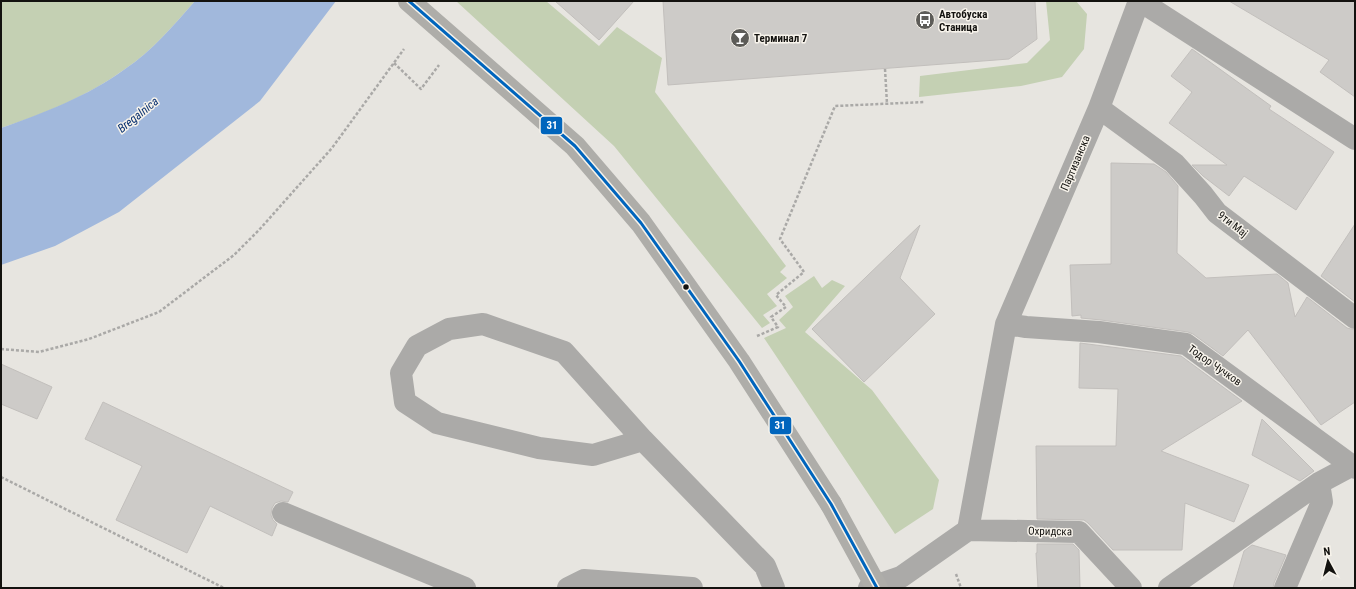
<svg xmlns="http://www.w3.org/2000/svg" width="1356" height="589" viewBox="0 0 1356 589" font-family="'Roboto Condensed',sans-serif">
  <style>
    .green { fill: #c4d0b3 }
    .water { fill: #a1b8dc }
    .building { fill: #cdcbc8; stroke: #c2bfbc }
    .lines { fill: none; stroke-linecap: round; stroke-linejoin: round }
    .path { stroke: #aaa9a7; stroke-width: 2.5; stroke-dasharray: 3 2; stroke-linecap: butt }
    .minor { stroke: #abaaa8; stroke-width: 22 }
    .major { stroke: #aeada9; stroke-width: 22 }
    .major-bridge { stroke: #aeada9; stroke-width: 22 }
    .bus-1-casing { stroke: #f7f3eb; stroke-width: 6 }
    .bus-1 { stroke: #0065bd; stroke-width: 3 }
    .bus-dot { fill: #13120f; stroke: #f7f3eb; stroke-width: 1.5 }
    .labels { text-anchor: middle; stroke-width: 3; stroke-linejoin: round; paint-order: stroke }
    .poi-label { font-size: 11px; font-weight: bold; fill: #13120f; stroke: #f7f3eb; text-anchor: start }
    .street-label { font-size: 11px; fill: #13120f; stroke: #f7f3eb }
    .water-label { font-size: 12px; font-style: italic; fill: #0a3271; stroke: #f7f3eb }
    .line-badge { stroke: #f7f3eb; stroke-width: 1.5 }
    .badge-label { font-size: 11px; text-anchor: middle; font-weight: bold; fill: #fff }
  </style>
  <rect width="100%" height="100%" fill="#e7e5e0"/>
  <path class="green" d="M 1,1 L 195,1 C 174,25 152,51 125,69 C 88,96 44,114 1,128 Z
    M 456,1 L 546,1 L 599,46 L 617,27 L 662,58 L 655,92 L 786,266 L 780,272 L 787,278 L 767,294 L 777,306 L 763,315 L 770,323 L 762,328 L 614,146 Z
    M 1046,1 L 1076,1 L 1087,14 L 1084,49 L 1062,77 L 1021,86 L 919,97 L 920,76 L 1027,63 L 1050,40 Z
    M 814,276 L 822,288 L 832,280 L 845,286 L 805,332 L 872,390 L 939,480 L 933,509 L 895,534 L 764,338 L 786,328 L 779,320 L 793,307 L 785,296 Z"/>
  <path class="water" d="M 195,1 L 336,1 L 260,101 L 119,212 L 55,246 L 1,265 L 1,128 C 44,113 88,96 125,69 C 152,51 174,25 195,1 Z"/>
  <path class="building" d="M 555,1 L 634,1 L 599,40 Z
    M 663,1 L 1035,1 L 1037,39 L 1009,59 L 668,85 Z
    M 1229,1 L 1355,1 L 1355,97 L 1320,72 L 1329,60 Z
    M 1192,49 L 1271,106 L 1269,109 L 1334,152 L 1296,210 L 1244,176 L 1229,196 L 1203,176 L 1192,165 L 1227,165 L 1169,123 L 1192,92 L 1171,76 Z
    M 1111,163 L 1154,164 L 1166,172 L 1178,186 L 1177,253 L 1206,278 L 1277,274 L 1288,283 L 1295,317 L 1307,297 L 1347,328 L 1355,330 L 1355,402 L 1321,425 L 1248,330 L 1223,356 L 1193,334 L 1188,332 L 1101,320 L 1081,318 L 1081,315 L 1072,316 L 1070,265 L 1111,264 Z
    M 1355,224 L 1355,302 L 1321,276 Z
    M 920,225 L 900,278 L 935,314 L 864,382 L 812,329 Z
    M 1080,343 L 1181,356 L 1242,401 L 1161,451 L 1249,485 L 1234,522 L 1185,503 L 1182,550 L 1113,550 L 1088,523 L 1084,520 L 1037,519 L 1036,446 L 1116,446 L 1118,389 L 1079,388 Z
    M 1,364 L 52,387 L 37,419 L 1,404 Z
    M 103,402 L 293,492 L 288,502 L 281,501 L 275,503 L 272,508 L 271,515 L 273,520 L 277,524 L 272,536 L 210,506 L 187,553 L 116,520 L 142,466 L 85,439 Z
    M 1262,419 L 1314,471 L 1300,481 L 1252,455 Z
    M 1037,544 L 1073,544 L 1079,550 L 1080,588 L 1038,588 L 1036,553 L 1037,553 Z
    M 1252,545 L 1286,555 L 1274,583 L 1273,588 L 1233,588 L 1244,551 Z"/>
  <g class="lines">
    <path class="path" d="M 394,63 L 421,89 L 439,65
      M 885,69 L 887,104
      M 757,336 L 778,327 L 771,317 L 786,307 L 776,295 L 804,272 L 780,239 L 835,106 L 925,102
      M 1,349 L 39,352 L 89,339 L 159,312 L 234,255 L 259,230 L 332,148 L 404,49
      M 1,477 L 224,588
      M 956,574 L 961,588"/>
    <path class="minor" d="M 1140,1 L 1355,139
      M 1099,108 L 1174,163 L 1203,195 L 1217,213 L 1355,318
      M 1006,324 L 1026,327 L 1099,332 L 1186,344 L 1355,468
      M 643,440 L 593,455 L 539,448 L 437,423 L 405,402 L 401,373 L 417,346 L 449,329 L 483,324 L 564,352 L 643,440 L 765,566 L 774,588
      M 283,513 L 465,588
      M 968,530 L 1079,532 L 1131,588
      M 568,588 L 584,580 L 692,588
      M 869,588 L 901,577 L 968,530 L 1006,324 L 1099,108 L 1139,1
      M 1169,588 L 1319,483 L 1351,466
      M 1285,588 L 1322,502 L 1319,483"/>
    <path class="major" d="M 409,1 L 575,146 L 641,223 L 739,361 L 831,504"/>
    <path class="major-bridge" d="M 831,504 L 877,588"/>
    <defs>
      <path id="bus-1" d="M 409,1 L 575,146 L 641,223 L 739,361 L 831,504 L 877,588"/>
    </defs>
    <use href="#bus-1" class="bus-1-casing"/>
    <use href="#bus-1" class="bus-1"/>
  </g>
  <defs>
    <symbol id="bus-disc" viewBox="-11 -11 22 22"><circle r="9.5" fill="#5d5c58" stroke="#f7f3eb"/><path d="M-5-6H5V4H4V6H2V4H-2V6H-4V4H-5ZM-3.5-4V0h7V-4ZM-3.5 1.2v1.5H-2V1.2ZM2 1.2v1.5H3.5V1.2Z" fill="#fff"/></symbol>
    <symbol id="bar-disc" viewBox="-11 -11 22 22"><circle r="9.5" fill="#5d5c58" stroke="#f7f3eb"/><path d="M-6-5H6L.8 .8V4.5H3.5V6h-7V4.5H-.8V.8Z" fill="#fff"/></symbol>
  </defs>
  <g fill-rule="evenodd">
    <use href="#bus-disc" x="914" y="9" width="22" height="22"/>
    <use href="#bar-disc" x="729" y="27" width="22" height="22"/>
  </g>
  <circle class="bus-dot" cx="686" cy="287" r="3.5"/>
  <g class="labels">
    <g class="poi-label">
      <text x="939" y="18">Автобуска<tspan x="939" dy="13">Станица</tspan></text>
      <text x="754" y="42">Терминал 7</text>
    </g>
    <g class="street-label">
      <text transform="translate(1075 163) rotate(-67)" y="4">Партизанска</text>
      <text transform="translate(1233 224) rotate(38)" y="4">9ти Мај</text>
      <text transform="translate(1215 365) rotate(35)" y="4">Тодор Чучков</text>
      <text transform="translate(1050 531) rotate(1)" y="4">Охридска</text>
    </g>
    <g class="water-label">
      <text transform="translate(138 115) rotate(-39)" y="4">Bregalnica</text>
    </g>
  </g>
  <g class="line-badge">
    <rect x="540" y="116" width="23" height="19" rx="4" fill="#0065bd"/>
    <rect x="769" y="416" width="23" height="19" rx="4" fill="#0065bd"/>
  </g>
  <g class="badge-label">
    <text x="552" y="129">31</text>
    <text x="780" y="429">31</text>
  </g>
  <rect width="1356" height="589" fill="none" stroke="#13120f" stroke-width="4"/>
  <g transform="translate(1328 561) rotate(353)" stroke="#f7f3eb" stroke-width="3" paint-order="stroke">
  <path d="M0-3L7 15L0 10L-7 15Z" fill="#13120f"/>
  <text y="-6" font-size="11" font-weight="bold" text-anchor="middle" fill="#13120f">N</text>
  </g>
</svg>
